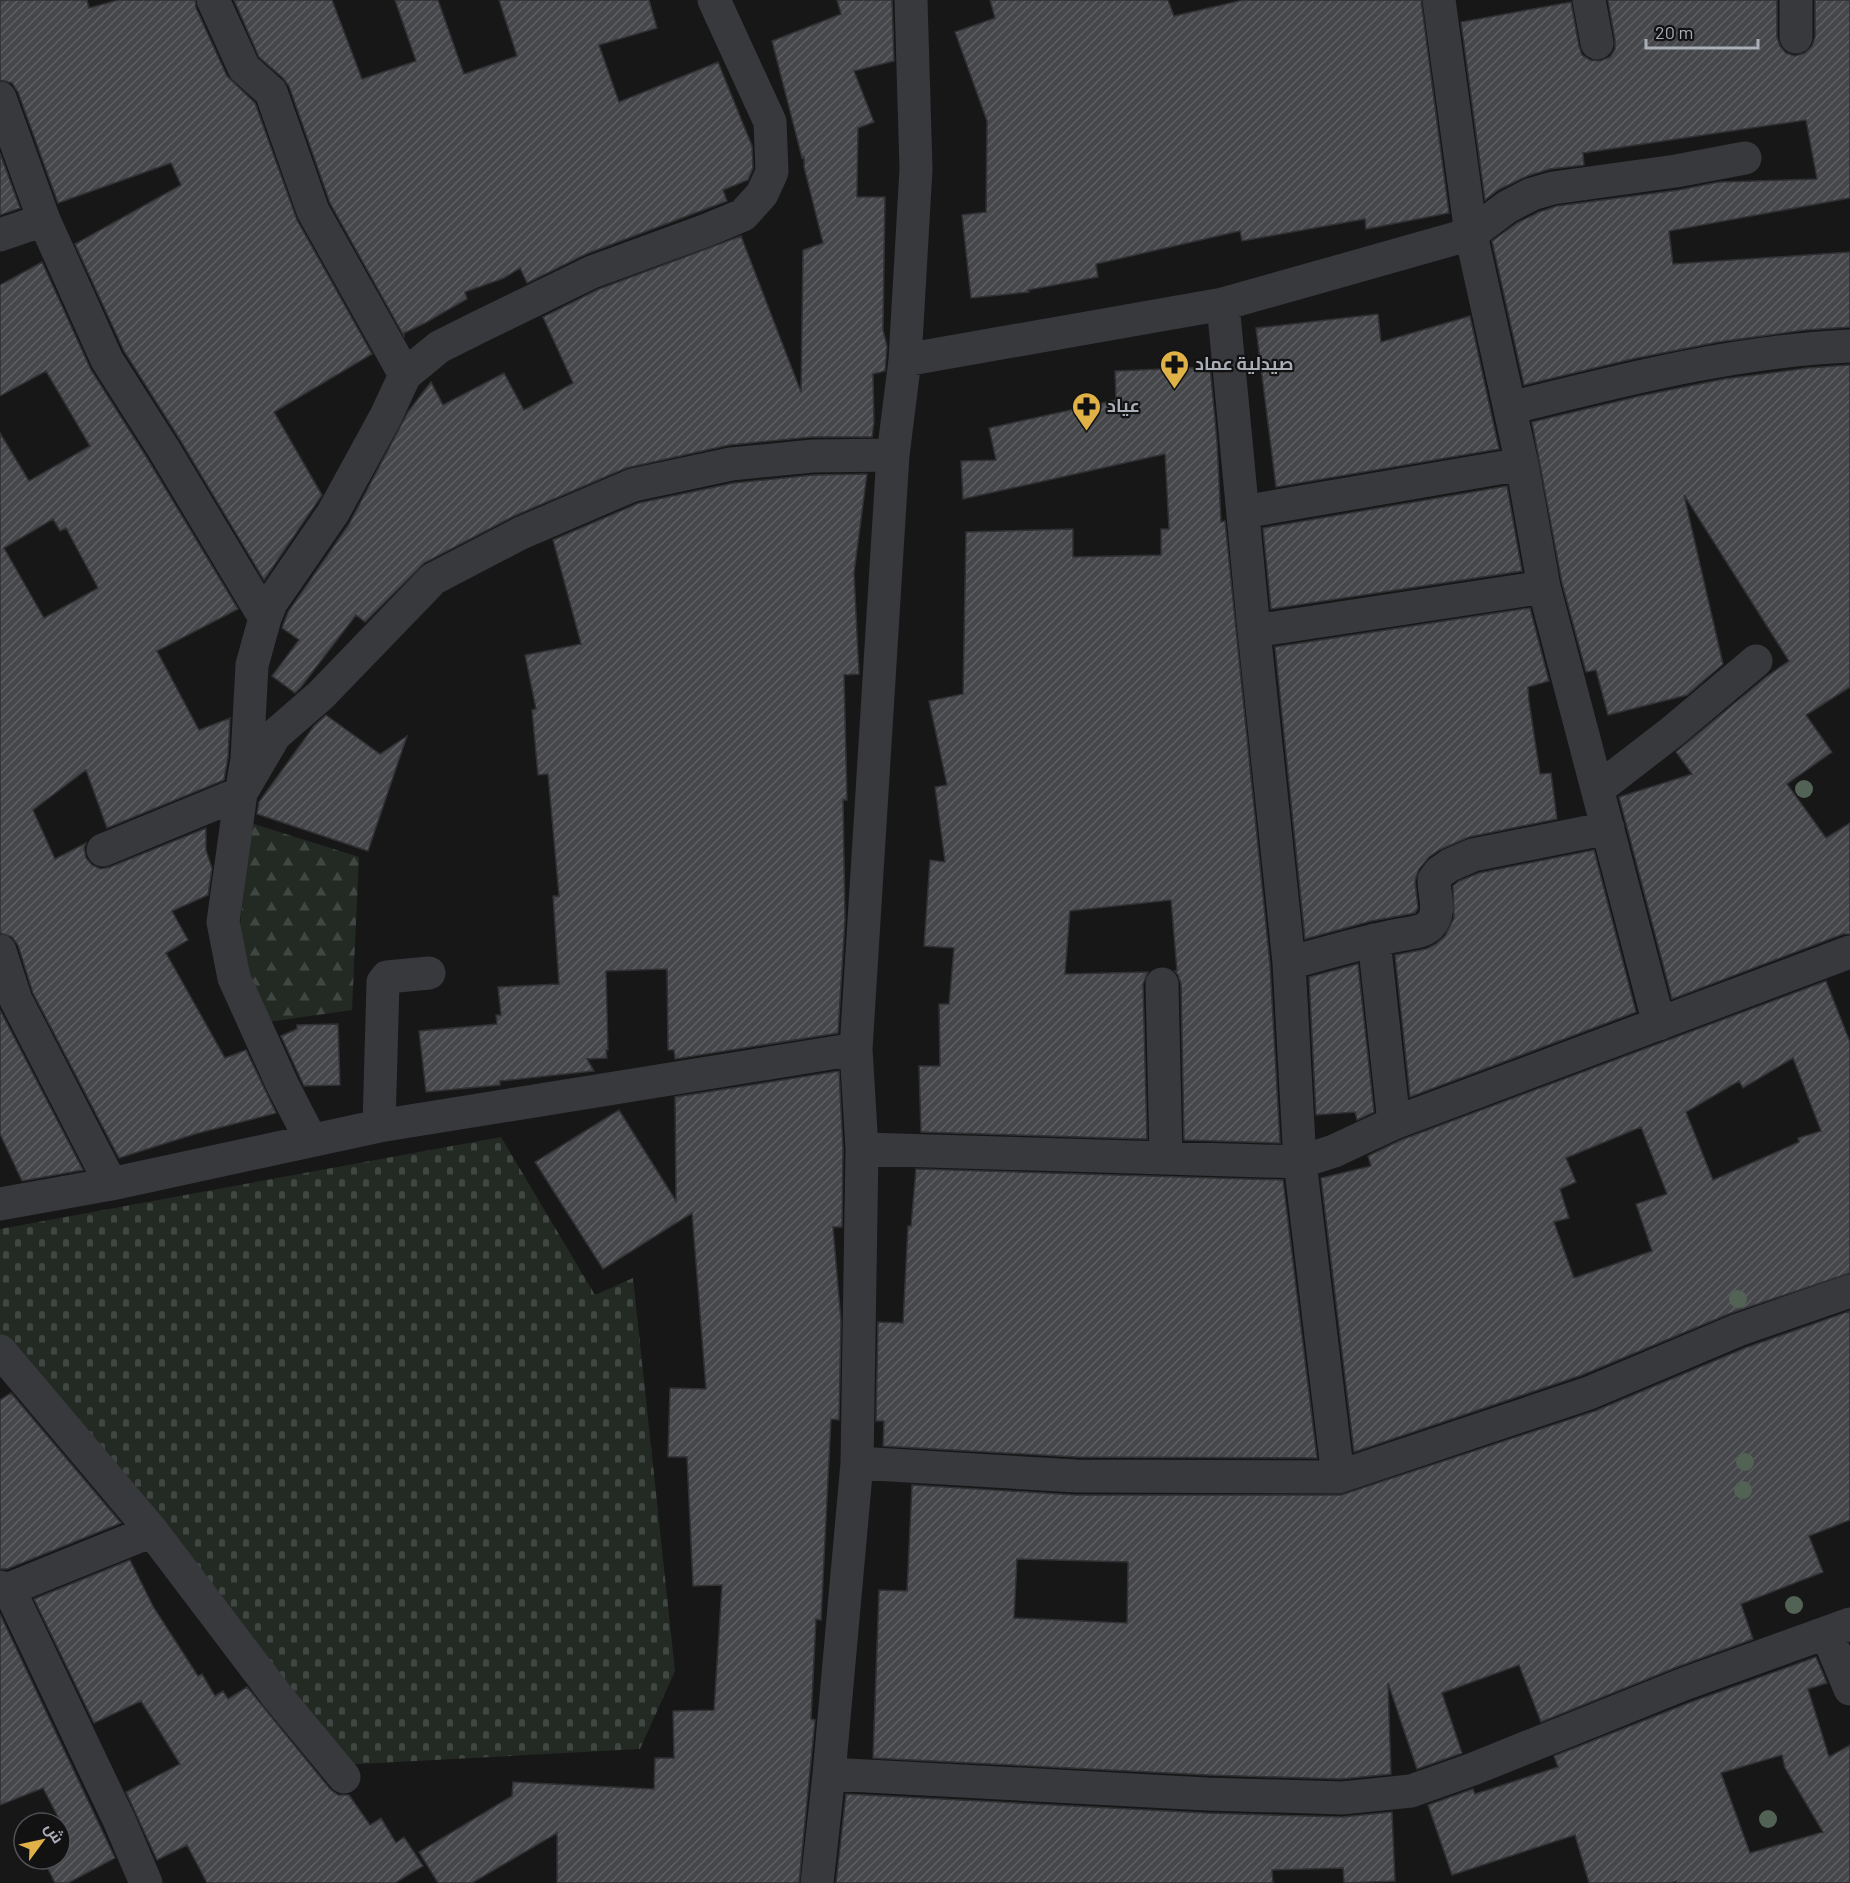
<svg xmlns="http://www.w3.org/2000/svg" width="1850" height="1883" viewBox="0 0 1850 1883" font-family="Barlow,Cairo,sans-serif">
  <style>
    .forest { fill: url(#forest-firs) }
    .cemetery { fill: url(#cemetery-stones) }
    .building { fill: url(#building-hatch); stroke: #313134; stroke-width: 1.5; fill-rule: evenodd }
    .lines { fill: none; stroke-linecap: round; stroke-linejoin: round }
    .minor { stroke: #38393d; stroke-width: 33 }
    .tree { fill: #526254 }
    .labels { text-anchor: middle; stroke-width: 4.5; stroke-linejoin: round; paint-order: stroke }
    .poi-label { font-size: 18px; font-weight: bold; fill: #aaaeb7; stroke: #121213; text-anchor: start }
  </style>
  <defs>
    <pattern id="forest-firs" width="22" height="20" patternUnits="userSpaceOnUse" patternTransform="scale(1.5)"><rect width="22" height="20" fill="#232a24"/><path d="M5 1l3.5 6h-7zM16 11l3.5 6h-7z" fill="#404642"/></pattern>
    <pattern id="cemetery-stones" width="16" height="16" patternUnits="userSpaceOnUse" patternTransform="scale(1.5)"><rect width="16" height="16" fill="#232a24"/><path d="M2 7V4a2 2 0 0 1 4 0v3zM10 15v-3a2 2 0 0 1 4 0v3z" fill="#404642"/></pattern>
    <pattern id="building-hatch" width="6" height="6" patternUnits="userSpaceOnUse" patternTransform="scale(1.5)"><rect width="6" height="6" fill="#46474b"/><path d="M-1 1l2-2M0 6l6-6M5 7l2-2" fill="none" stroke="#5e5f63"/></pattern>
  </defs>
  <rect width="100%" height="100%" fill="#171718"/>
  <path class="forest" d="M 251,823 L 359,857 L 352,1010 L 268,1022 L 238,944 Z"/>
  <path class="cemetery" d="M 501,1137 L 595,1295 L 633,1278 L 675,1671 L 640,1749 L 341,1765 L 0,1339 L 0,1229 Z"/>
  <path class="building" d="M 0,0 L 87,0 L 89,8 L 118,0 L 195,0 L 196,8 L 227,76 L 255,103 L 297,220 L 372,354 L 274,412 L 322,495 L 264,580 L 179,438 L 124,351 L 75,244 L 181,185 L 171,163 L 58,203 L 18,92 L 12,83 L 0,80 Z
    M 234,0 L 332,0 L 362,79 L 416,61 L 395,0 L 438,0 L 464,74 L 517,56 L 499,0 L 649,0 L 657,28 L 599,45 L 619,102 L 718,62 L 752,146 L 753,168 L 748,180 L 723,190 L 727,201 L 586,254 L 527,283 L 520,268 L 504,278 L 465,292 L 467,299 L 425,323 L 404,333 L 404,336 L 330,203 L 289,86 L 283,78 L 259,57 Z
    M 837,0 L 892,0 L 894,61 L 854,71 L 874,122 L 858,128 L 857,197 L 885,197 L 883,330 L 887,346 L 885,371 L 873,374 L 874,423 L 872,437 L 811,437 L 729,445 L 626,468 L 514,516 L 424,563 L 365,622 L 356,615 L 301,687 L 295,693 L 272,676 L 299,640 L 282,628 L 288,612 L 349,524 L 408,412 L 431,382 L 443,405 L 504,373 L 524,410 L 573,383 L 543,317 L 599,289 L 741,236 L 801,392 L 803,250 L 823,243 L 804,167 L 804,157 L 802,158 L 772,41 L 841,14 Z
    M 990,0 L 1168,0 L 1174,16 L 1243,0 L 1421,0 L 1449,213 L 1366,229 L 1365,219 L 1242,241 L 1240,231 L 1096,264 L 1098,277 L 1028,290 L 1029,292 L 971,298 L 962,215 L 986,212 L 987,121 L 955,32 L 995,18 Z
    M 1608,0 L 1777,0 L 1777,37 L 1780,46 L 1786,53 L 1795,56 L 1805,53 L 1812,46 L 1815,37 L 1815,0 L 1850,0 L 1850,198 L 1669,231 L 1673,264 L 1850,252 L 1850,327 L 1805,330 L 1718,342 L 1632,359 L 1524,385 L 1492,241 L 1517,223 L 1539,212 L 1557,206 L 1679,190 L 1719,182 L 1817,179 L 1806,120 L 1583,153 L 1584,165 L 1550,169 L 1527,176 L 1498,190 L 1485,200 L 1461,22 L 1571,2 L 1579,46 L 1582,55 L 1590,60 L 1600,61 L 1610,57 L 1615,49 L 1615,40 Z
    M 0,153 L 20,208 L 0,215 Z
    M 42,262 L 91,370 L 147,458 L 238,609 L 157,651 L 199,730 L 230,718 L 228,757 L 224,780 L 107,828 L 86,770 L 33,810 L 55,859 L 86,843 L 84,848 L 86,858 L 92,865 L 101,869 L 110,867 L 206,828 L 206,850 L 212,868 L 208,895 L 172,911 L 188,940 L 166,953 L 225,1058 L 246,1050 L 276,1113 L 195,1134 L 119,1158 L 33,993 L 18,945 L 12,937 L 0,933 L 0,433 L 29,481 L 90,446 L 46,371 L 0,396 L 0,285 ZM 53,519 L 60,531 L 66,528 L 98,588 L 44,618 L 4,548 Z
    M 1378,314 L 1381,342 L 1470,316 L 1499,449 L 1276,487 L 1256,328 Z
    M 1850,365 L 1850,687 L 1806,715 L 1832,752 L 1787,784 L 1826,838 L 1850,823 L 1850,934 L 1843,934 L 1672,999 L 1619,797 L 1692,774 L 1676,752 L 1766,677 L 1789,661 L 1684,495 L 1723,664 L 1687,695 L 1608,715 L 1596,670 L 1586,672 L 1562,583 L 1532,422 L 1640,396 L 1724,379 L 1808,368 Z
    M 1210,367 L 1217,441 L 1221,522 L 1225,521 L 1270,964 L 1280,1143 L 1184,1140 L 1181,984 L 1178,975 L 1175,971 L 1177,971 L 1171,900 L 1070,911 L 1065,974 L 1148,972 L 1143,984 L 1147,1139 L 921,1132 L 919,1066 L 940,1066 L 939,1004 L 949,1004 L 954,948 L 924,946 L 930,860 L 945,862 L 935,787 L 947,785 L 929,701 L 963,694 L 966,532 L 1073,529 L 1073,557 L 1161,555 L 1161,529 L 1169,529 L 1165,454 L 963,499 L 961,461 L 996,460 L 989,428 L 1116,400 L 1115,371 Z
    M 867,474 L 854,573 L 859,674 L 844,675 L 847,800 L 843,800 L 845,919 L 838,1033 L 675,1059 L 674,1050 L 668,1050 L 667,969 L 606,971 L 608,1050 L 606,1050 L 607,1058 L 587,1059 L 594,1071 L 500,1081 L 500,1085 L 426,1092 L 419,1031 L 497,1024 L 496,1015 L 501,1015 L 498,987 L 559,984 L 553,896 L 559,896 L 548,774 L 538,775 L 532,710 L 536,709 L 525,655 L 581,644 L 553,540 L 639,503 L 734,483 L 814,475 Z
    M 1507,486 L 1522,571 L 1271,609 L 1263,528 Z
    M 1530,608 L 1549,681 L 1528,687 L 1529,701 L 1540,774 L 1551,773 L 1557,819 L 1469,837 L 1439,850 L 1429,857 L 1419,869 L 1415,881 L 1418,908 L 1415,913 L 1371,921 L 1305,939 L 1275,647 Z
    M 326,715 L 380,754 L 407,736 L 368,851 L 257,814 L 259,802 L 314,726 Z
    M 1594,850 L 1636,1012 L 1410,1097 L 1395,955 L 1426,949 L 1436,944 L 1445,936 L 1454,918 L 1453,886 L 1459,881 L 1479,873 Z
    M 1358,964 L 1374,1112 L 1357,1120 L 1355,1112 L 1316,1115 L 1309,977 Z
    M 1826,981 L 1850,1042 L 1850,1273 L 1731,1313 L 1582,1375 L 1354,1452 L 1321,1178 L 1371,1166 L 1368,1156 L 1401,1140 ZM 1793,1058 L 1821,1131 L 1798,1138 L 1799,1142 L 1713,1180 L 1686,1112 L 1739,1081 L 1743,1088 ZM 1641,1127 L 1667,1194 L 1636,1204 L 1652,1251 L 1574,1278 L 1554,1222 L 1569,1218 L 1560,1189 L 1576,1182 L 1566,1158 Z
    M 0,1010 L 83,1170 L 22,1181 L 0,1134 Z
    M 338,1024 L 340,1085 L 304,1086 L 281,1036 L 297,1029 L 297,1025 Z
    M 839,1071 L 843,1149 L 842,1227 L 833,1227 L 841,1321 L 839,1420 L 831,1419 L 821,1620 L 816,1619 L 811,1719 L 815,1720 L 799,1883 L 557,1883 L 557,1833 L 472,1883 L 438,1883 L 419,1852 L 512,1796 L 513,1782 L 654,1789 L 655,1758 L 674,1758 L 673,1711 L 714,1710 L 722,1585 L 693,1586 L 687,1457 L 668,1457 L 670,1388 L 706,1389 L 692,1213 L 603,1269 L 535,1162 L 619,1110 L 676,1201 L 675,1097 Z
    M 916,1169 L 1283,1180 L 1317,1458 L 1077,1457 L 883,1446 L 884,1421 L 876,1421 L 878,1322 L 903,1323 L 908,1226 L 911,1226 Z
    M 1850,1311 L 1850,1520 L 1809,1536 L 1823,1572 L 1741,1604 L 1753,1639 L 1677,1667 L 1541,1722 L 1519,1665 L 1442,1693 L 1462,1753 L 1417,1769 L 1388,1683 L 1391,1774 L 1341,1779 L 1208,1775 L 873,1758 L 879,1590 L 907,1591 L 912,1485 L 1076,1495 L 1341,1495 L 1595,1411 L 1745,1348 ZM 1017,1559 L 1128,1562 L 1127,1623 L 1014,1618 Z
    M 11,1393 L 121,1523 L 7,1569 L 0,1569 L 0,1400 Z
    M 130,1560 L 154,1608 L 198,1676 L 202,1674 L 215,1696 L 223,1691 L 228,1699 L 247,1687 L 330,1789 L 338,1795 L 349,1795 L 370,1825 L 381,1818 L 396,1843 L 404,1837 L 423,1866 L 395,1883 L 207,1883 L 187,1845 L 157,1860 L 126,1792 L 180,1764 L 141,1701 L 94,1723 L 34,1599 Z
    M 0,1614 L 115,1858 L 68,1883 L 55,1883 L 45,1863 L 52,1859 L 60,1859 L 60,1821 L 43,1788 L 0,1805 Z
    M 1816,1657 L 1827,1683 L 1808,1689 L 1829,1757 L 1850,1745 L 1850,1883 L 1676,1883 L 1676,1881 L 1671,1883 L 1589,1883 L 1575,1835 L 1452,1875 L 1428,1805 L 1473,1789 L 1475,1794 L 1558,1767 L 1554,1756 L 1691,1702 ZM 1782,1755 L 1785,1768 L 1823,1832 L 1750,1853 L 1721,1773 Z
    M 846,1794 L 1206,1813 L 1342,1817 L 1392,1812 L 1395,1881 L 1344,1883 L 1343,1868 L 1272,1870 L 1273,1883 L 836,1883 Z"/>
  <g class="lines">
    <path class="minor" d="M 213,0 L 244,68 L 271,92 L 313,211 L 405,375
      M 1439,0 L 1471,234 L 1522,464 L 1544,587 L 1659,1024
      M 1589,0 L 1597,43
      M 1796,0 L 1796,37
      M 0,98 L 44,220 L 107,360 L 163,448 L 265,618
      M 0,235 L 44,220
      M 1223,304 L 1254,631 L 1289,963 L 1300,1162 L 1338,1477
      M 905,360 L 1223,304 L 1471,234 L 1507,207 L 1532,194 L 1553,188 L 1676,171 L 1745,158
      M 1510,408 C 1622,380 1734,351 1850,346
      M 1243,512 L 1522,464
      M 1254,631 L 1544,587
      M 1598,789 L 1673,731 L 1756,661
      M 103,850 L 241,793 L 247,759 L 252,665 L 265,618 L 271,603 L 333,513 L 386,416 L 405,375 L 439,347 L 485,324 L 592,272 L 707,230 L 743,215 L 762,194 L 772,172 L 770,122 L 714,0
      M 1374,940 L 1394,1123
      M 0,951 L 16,1000 L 111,1184
      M 1289,963 C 1326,953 1362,942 1399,935 C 1409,933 1422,933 1430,925 C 1442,912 1434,896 1434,880 L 1440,872 L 1450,865 L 1473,855 L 1608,828
      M 1162,984 L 1166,1158
      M 379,1126 L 383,982 L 387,977 L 429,973
      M 311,1140 L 283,1086 L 234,978 L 223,922 L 241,793 L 275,735 L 321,695 L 433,579 L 521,533 L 633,485 L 731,464 L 813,456 L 893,455
      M 862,1149 L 1300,1162 L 1334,1151 L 1394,1123 L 1850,952
      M 0,1204 L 111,1184 L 379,1126 L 856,1049
      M 0,1351 L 152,1531 L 277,1696 L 344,1777
      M 857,1463 L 1076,1476 L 1338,1477 L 1589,1393 L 1738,1330 L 1850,1291
      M 0,1587 L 9,1589 L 152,1531
      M 9,1589 L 120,1822 L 146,1883
      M 1827,1634 L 1850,1689
      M 829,1774 L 1207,1794 L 1342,1798 L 1411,1791 L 1473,1769 L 1684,1684 L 1850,1624
      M 817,1883 L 829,1774 L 857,1463 L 862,1149 L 856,1049 L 893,455 L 905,360 L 916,169 L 911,0"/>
  </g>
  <g class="tree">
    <circle cx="1804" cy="789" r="9"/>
    <circle cx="1738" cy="1299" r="9"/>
    <circle cx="1745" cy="1462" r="9"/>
    <circle cx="1743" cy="1490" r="9"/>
    <circle cx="1794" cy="1605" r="9"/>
    <circle cx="1768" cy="1819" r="9"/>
  </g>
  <defs>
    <symbol id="pharmacy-pin" viewBox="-11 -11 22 30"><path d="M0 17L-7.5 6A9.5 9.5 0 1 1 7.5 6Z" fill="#e0b147" stroke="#121213"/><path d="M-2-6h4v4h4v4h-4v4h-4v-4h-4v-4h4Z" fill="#111"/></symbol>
  </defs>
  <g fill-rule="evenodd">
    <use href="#pharmacy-pin" x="1158" y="348" width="33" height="45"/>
    <use href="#pharmacy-pin" x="1070" y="390" width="33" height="45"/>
  </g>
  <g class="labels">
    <g class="poi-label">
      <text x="1195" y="370">صيدلية عماد</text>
      <text x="1107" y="412">عياد</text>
    </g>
  </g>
  <g transform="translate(42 1841) rotate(57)"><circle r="28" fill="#121213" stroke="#4f5055" stroke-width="1.5"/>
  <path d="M0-4.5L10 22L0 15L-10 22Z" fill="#e0b147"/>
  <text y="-9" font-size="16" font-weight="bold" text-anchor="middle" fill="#aaaeb7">ش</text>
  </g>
  <path d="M1646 39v9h112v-9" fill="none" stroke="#aaaeb7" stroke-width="3"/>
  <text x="1655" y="39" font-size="18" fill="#aaaeb7" stroke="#121213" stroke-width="4.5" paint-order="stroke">20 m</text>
</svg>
